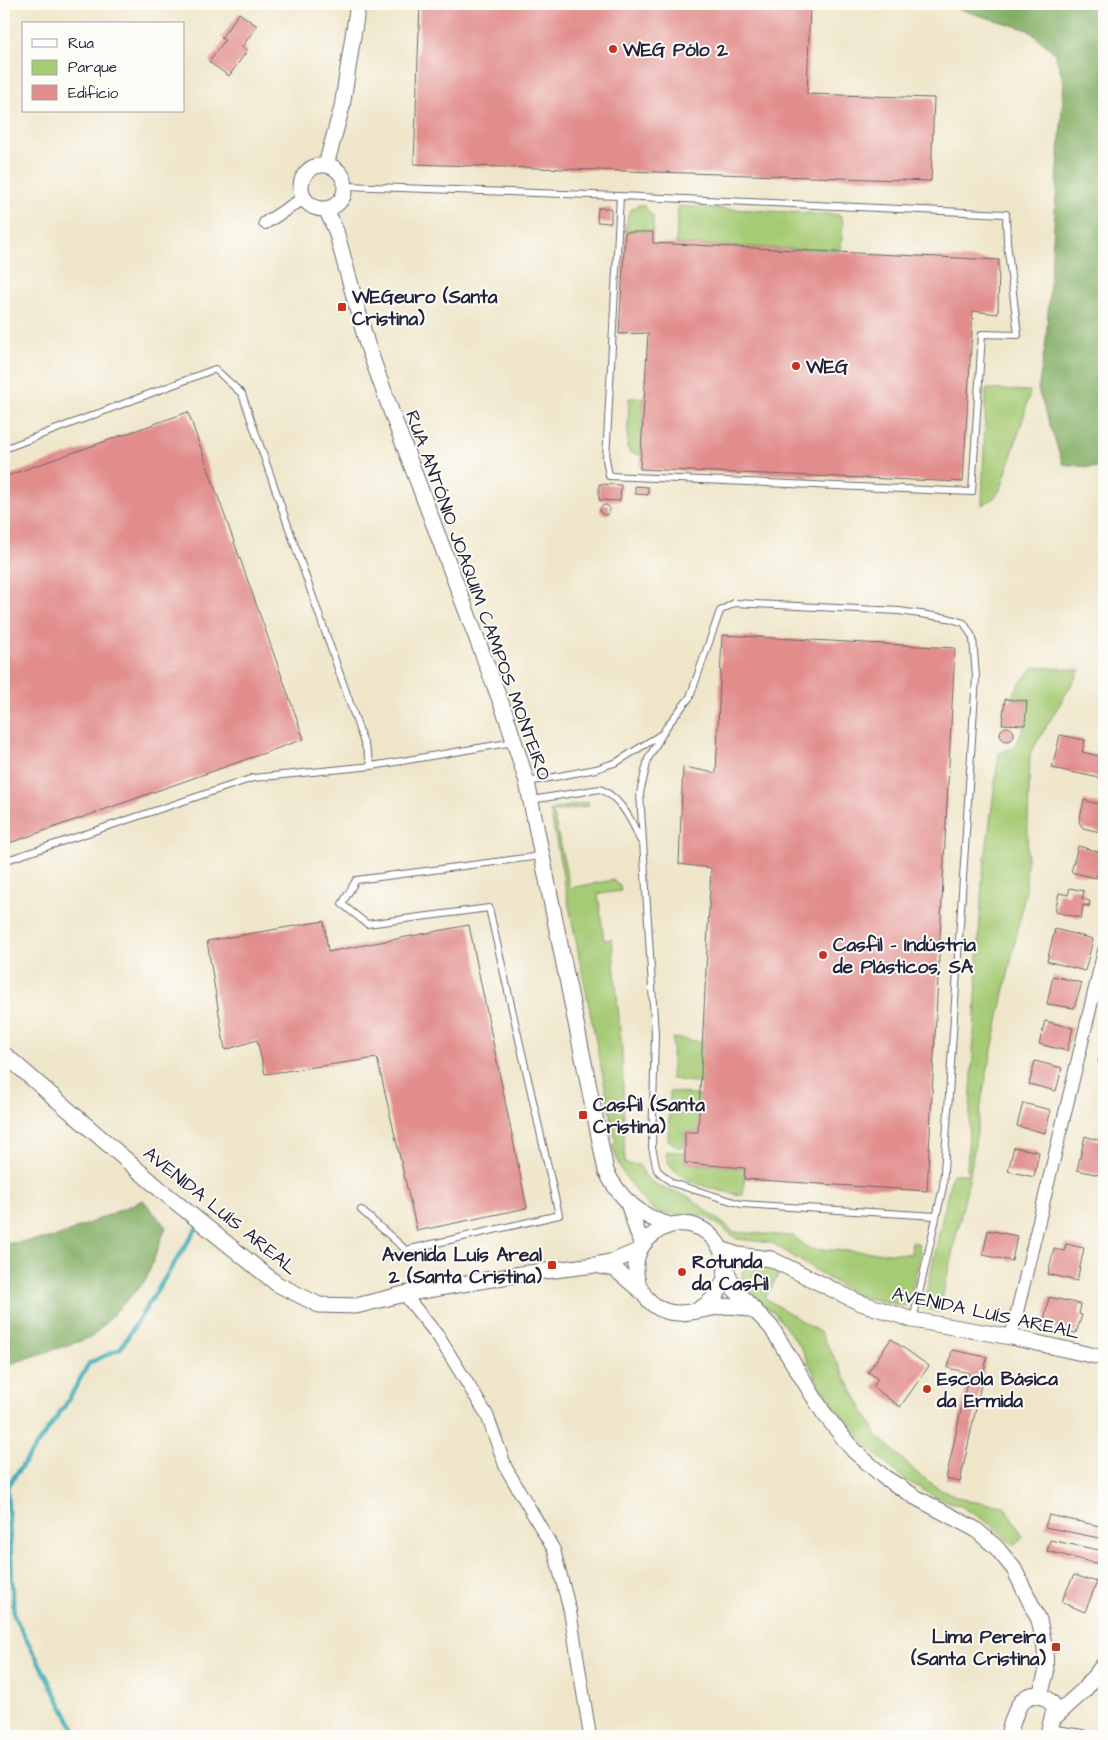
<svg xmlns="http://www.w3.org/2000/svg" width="1108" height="1740" viewBox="0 0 1108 1740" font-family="'Architects Daughter',sans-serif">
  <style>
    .green { fill: #a6cb75; stroke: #647658 }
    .forest { fill: #84af66; stroke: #536850 }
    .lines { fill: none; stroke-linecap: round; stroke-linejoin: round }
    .stream { stroke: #3cacb7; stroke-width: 4.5 }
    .building { fill: #e18d8c }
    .service-casing { stroke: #6a676d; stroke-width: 8 }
    .minor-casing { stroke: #6a676d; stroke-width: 14 }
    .tertiary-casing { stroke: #6a676d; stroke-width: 17 }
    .secondary-casing { stroke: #6a676d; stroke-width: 18 }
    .service { stroke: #fff; stroke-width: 6 }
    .minor { stroke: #fff; stroke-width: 12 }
    .tertiary { stroke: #fff; stroke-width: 15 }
    .secondary { stroke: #fff; stroke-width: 16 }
    .poi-dot { fill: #c8321e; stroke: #fdfcf7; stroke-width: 2 }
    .labels { text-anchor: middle; stroke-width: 4; stroke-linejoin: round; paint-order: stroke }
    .poi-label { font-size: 19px; font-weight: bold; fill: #22223b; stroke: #fdfcf7; text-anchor: start }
    .street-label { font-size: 19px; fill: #22223b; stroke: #fdfcf7 }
  </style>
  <rect width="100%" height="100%" fill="#fdfcf7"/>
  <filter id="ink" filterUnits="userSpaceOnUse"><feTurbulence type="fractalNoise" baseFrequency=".02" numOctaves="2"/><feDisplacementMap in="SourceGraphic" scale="10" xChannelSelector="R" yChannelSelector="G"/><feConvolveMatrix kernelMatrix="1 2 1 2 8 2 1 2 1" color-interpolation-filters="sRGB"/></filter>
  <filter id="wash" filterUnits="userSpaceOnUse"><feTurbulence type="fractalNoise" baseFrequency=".0096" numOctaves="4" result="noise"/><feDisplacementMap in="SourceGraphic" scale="20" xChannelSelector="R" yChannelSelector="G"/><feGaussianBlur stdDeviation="1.12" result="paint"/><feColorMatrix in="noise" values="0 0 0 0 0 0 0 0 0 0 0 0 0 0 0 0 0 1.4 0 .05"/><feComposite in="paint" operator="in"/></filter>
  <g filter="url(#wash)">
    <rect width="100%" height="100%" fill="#efe6ca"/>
    <path class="green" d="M 638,205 L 643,205 L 653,217 L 653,232 L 625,232 L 629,211 Z
      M 678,206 L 840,215 L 843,223 L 841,251 L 676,244 Z
      M 986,389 L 1030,391 L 1025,412 L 1001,489 L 994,498 L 982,505 Z
      M 629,398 L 644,398 L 641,455 L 631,453 L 627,448 Z
      M 1034,667 L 1080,670 L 1030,754 L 1026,890 L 983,1092 L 970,1175 L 939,1312 L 923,1308 L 952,1174 L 969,1174 L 967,1168 L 982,882 L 999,753 L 1014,748 L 1025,725 L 1027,701 L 1011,699 L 1020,683 Z
      M 588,802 L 589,806 L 553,812 L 570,888 L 613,880 L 620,886 L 621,891 L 598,894 L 604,940 L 612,939 L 622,1051 L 625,1164 L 639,1165 L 647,1179 L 660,1187 L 689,1197 L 734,1232 L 793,1236 L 810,1249 L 911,1254 L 912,1242 L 918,1243 L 920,1254 L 910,1301 L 905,1306 L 857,1296 L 772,1243 L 737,1239 L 706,1216 L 657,1213 L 639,1196 L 621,1170 L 612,1145 L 616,1142 L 550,810 Z
      M 673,1038 L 704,1042 L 701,1083 L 671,1079 Z
      M 670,1091 L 701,1096 L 698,1132 L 685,1132 L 685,1147 L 677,1147 L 668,1140 Z
      M 666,1151 L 685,1153 L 685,1163 L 745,1168 L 743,1195 C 720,1192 664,1180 666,1151 Z
      M 759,1264 L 781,1270 L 765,1298 L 821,1333 L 877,1435 L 918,1474 L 941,1490 L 968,1501 L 1004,1506 L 1023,1536 L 1014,1546 L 991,1525 L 974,1514 L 959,1505 L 936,1497 L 905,1480 L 868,1448 L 838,1414 L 819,1385 L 802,1349 L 774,1312 L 748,1297 L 740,1285 L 743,1270 L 748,1267 Z"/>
    <path class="forest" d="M 942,4 L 1104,4 L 1104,469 L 1063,464 L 1038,390 L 1046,340 L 1064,82 L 1054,52 L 1028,30 Z
      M 143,1200 L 166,1227 L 146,1280 L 92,1337 L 4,1366 L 4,1244 L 57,1237 Z"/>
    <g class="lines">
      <path class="stream" d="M 78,1736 L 14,1616 L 7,1487 L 66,1404 L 89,1363 L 120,1349 L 198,1226"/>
    </g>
    <g id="blocks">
      <path class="building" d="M 420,4 L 810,4 L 807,94 L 934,98 L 931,181 L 414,164 Z
        M 239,13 L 257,26 L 242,47 L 247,51 L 229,76 L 209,62 L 225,40 L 221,38 Z
        M 598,208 L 611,208 L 611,223 L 597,222 Z
        M 625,232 L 653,232 L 653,243 L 999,260 L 998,314 L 973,311 L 963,482 L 640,469 L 648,333 L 619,334 Z
        M 188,412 L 304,739 L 4,845 L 4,477 Z
        M 599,484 L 621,485 L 620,501 L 599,500 Z
        M 635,486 L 648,487 L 648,495 L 635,494 Z
        M600 510a5 5 0 1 1 10 0a5 5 0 1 1-10 0Z
        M 722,635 L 955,648 L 927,1191 L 744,1179 L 745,1168 L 685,1163 L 685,1132 L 698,1132 L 711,868 L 679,864 L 683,767 L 716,773 Z
        M 1005,699 L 1027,701 L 1025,725 L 1002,724 Z
        M1000 734a7 7 0 1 1 14 0a7 7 0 1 1-14 0Z
        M 1060,735 L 1085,740 L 1082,752 L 1104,757 L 1104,779 L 1052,768 Z
        M 1084,800 L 1104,806 L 1104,833 L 1083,828 L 1079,822 Z
        M 1078,846 L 1103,853 L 1096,878 L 1071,872 Z
        M 1070,888 L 1084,891 L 1082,899 L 1090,901 L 1089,906 L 1083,905 L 1081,918 L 1055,912 L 1059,893 L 1068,895 Z
        M 324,921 L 328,952 L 469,925 L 527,1208 L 417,1231 L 377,1058 L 265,1074 L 257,1040 L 225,1050 L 207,941 Z
        M 1055,929 L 1093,939 L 1085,971 L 1047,961 Z
        M 1053,976 L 1082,983 L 1074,1008 L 1047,1004 Z
        M 1045,1021 L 1073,1028 L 1067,1051 L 1039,1044 Z
        M 1103,1041 L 1104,1041 L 1104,1064 L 1098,1063 Z
        M 1035,1061 L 1062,1068 L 1056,1091 L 1029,1084 Z
        M 1023,1103 L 1051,1110 L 1045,1133 L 1017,1126 Z
        M 1085,1136 L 1104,1142 L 1104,1176 L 1077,1170 Z
        M 1014,1147 L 1039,1152 L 1034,1177 L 1008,1171 Z
        M 988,1230 L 1017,1236 L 1012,1261 L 983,1255 Z
        M 1066,1244 L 1084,1248 L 1077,1281 L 1048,1274 L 1054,1249 L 1064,1251 Z
        M 1049,1297 L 1081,1304 L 1079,1314 L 1082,1315 L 1076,1333 L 1043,1326 Z
        M 891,1339 L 929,1366 L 900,1407 L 873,1387 L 878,1379 L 868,1372 Z
        M 952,1350 L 987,1357 L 960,1482 L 946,1479 L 969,1373 L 948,1368 Z
        M 1049,1515 L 1104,1527 L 1104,1539 L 1045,1527 Z
        M 1050,1540 L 1104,1551 L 1103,1565 L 1047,1551 Z
        M 1074,1575 L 1097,1582 L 1085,1612 L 1061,1602 Z"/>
    </g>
  </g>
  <g filter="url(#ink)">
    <use href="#blocks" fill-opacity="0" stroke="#6a676d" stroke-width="1"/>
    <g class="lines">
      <defs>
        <path id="service" d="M 346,186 L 620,196 L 1006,214 L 1007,242 L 1018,335 L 982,334 L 972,492 L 609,476 L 606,459 L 620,196
          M 4,449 L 215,369 L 242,394 L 372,766
          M 528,782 L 596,769 L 617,762 L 660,735
          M 531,800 L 600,789 C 620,797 632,820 640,840
          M 4,861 L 253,778 L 372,766 L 514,742
          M 361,1210 L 406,1250 L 559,1215 L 489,908 L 367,924 L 342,904 L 356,880 L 541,856
          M 913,1320 L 943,1187 L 976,677 L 973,638 L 964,623 L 948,618 L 899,611 L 734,603 L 720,611 L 690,697 L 667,726 L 648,759 L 640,793 L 655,1035 L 652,1147 L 657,1170 L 672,1183 L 741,1204 L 936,1216"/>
        <path id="minor" d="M 265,223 L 304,198
          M 404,1294 L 438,1336 L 487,1415 L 506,1468 L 554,1550 L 570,1611 L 590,1736
          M 1011,1337 L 1104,951
          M 1049,1731 L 1082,1736"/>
        <path id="tertiary" d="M301 187a22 22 0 1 1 44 0a22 22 0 1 1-44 0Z
          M 326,165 L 342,107 L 358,4
          M 326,209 L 336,231 L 367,344 L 391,411 L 506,716 L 527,782 L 606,1171 C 619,1198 641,1217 670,1225
          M 4,1054 L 162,1191 L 277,1284 L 319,1305 L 356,1306 L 404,1294 L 521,1274 L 595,1265 L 614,1261 L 640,1250
          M 628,1203 L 642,1246
          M 721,1249 L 738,1255 L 771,1259 L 858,1302 L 913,1320 L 1011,1337 L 1104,1358
          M 599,1266 L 615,1269 L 642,1292
          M 726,1269 L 735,1290 L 771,1327 L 823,1412 L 853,1450 L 884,1477 L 915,1497 L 975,1529 L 996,1547 L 1014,1569 L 1039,1620 L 1045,1648 L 1046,1674 L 1040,1695
          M 696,1311 C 762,1276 704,1197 655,1233 C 645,1240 637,1251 636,1264 C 635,1280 641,1295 654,1305 C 683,1327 716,1295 753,1311"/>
        <path id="secondary" d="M 1053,1718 L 1083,1691 L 1104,1665
          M 1008,1736 C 1013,1722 1017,1694 1036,1695 C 1045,1696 1050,1700 1055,1708 L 1048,1736"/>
      </defs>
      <use href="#service" class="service-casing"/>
      <use href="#minor" class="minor-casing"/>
      <use href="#tertiary" class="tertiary-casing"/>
      <use href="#secondary" class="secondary-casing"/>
      <use href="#service" class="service"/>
      <use href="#minor" class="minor"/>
      <use href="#tertiary" class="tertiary"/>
      <use href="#secondary" class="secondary"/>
    </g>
  </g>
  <g class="poi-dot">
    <circle cx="613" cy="49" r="5"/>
    <rect x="337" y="302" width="10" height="10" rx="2.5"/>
    <circle cx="796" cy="366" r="5"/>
    <circle cx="823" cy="955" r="5"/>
    <rect x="578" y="1110" width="10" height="10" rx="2.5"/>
    <rect x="547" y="1260" width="10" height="10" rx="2.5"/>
    <circle cx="682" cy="1272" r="5"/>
    <circle cx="927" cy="1389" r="5"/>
    <rect x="1051" y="1642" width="10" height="10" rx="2.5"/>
  </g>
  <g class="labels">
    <g class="poi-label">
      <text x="623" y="56">WEG Pólo 2</text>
      <text x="352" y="303">WEGeuro (Santa<tspan x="352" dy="22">Cristina)</tspan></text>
      <text x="806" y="373">WEG</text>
      <text x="833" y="951">Casfil - Indústria<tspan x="833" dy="22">de Plásticos, SA</tspan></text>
      <text x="593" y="1111">Casfil (Santa<tspan x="593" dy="22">Cristina)</tspan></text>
      <text x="542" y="1261" text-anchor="end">Avenida Luís Areal<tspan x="542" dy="22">2 (Santa Cristina)</tspan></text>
      <text x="692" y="1268">Rotunda<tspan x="692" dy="22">da Casfil</tspan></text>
      <text x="937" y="1385">Escola Básica<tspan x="937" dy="22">da Ermida</tspan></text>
      <text x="1046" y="1643" text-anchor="end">Lima Pereira<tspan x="1046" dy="22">(Santa Cristina)</tspan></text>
    </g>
    <g class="street-label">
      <text transform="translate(479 595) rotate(70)" y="7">RUA ANTÓNIO JOAQUIM CAMPOS MONTEIRO</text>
      <text transform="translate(221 1210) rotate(39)" y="7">AVENIDA LUÍS AREAL</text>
      <text transform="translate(986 1312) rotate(12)" y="7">AVENIDA LUÍS AREAL</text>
    </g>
  </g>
  <rect width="1108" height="1740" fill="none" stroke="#fdfcf7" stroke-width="20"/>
  <rect x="22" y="22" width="162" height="90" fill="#fdfcf7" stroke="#a5a5ac"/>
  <rect x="32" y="39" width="25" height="8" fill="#ffffff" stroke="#a5a5ac"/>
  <text x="68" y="48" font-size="15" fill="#22223b">Rua</text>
  <rect x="32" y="60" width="25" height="15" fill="#a6cb75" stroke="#a5a5ac"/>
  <text x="68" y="72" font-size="15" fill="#22223b">Parque</text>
  <rect x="32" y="85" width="25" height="15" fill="#e18d8c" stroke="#a5a5ac"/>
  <text x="68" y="98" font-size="15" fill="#22223b">Edifício</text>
</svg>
